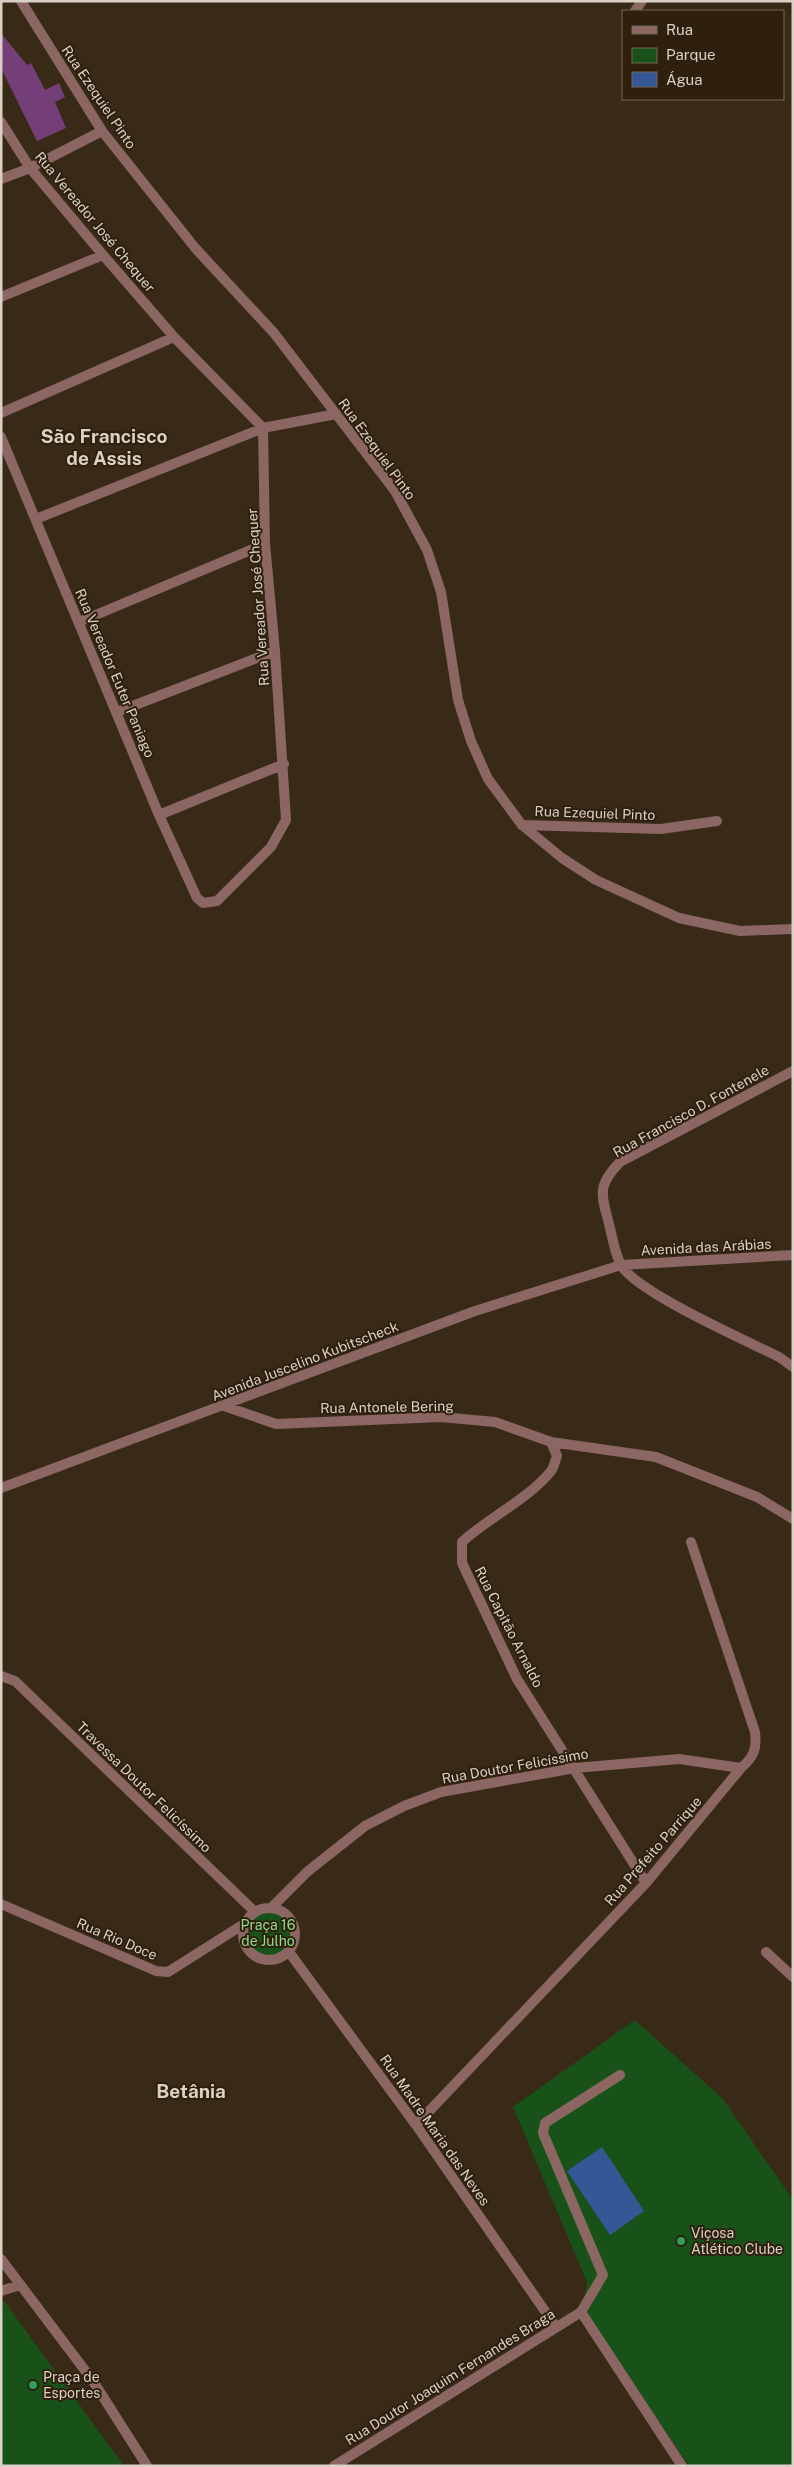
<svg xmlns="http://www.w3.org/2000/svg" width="794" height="2467" viewBox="0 0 794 2467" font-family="'Public Sans',sans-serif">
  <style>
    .green { fill: #185218 }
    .water { fill: #345896 }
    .building { fill: #743f78 }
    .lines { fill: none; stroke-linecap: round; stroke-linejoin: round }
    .service { stroke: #8b6662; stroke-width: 10 }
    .minor { stroke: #8b6662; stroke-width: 10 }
    .tertiary { stroke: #8b6662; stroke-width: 10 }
    .leisure-dot { fill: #2e9e5b; stroke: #2e200d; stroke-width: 2 }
    .labels { text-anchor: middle; stroke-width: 4; stroke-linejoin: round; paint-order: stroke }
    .street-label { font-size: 14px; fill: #dad0c5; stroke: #2e200d }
    .park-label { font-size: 14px; fill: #8edd8a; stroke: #2e200d }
    .poi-label { font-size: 14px; fill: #dad0c5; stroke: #2e200d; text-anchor: start }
    .district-label { font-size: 19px; font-weight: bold; fill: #dad0c5; stroke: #2e200d }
  </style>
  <rect width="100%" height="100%" fill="#392a17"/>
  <path class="green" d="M 266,1911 L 281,1915 C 288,1923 291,1931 290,1943 C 287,1967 239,1957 246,1928 C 249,1918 256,1913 266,1911 Z
    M 635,2020 L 723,2099 L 793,2200 L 793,2466 L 689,2466 L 583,2310 L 587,2282 L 513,2107 Z
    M 5,2302 L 124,2466 L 1,2466 L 1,2303 Z"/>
  <path class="water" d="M 602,2147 L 644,2211 L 610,2235 L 567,2171 Z"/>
  <path class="building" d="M 1,33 L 27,65 L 31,63 L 45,90 L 59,83 L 65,97 L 55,102 L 66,128 L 37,141 L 1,68 Z"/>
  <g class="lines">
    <path class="service" d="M 635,11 L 642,1
      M 581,2312 L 603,2275 L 543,2133 L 545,2123 L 620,2075"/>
    <path class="minor" d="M 1,122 L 30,168 L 103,255 L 174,337 L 263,428 L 265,544 L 275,651 L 286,820 L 271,847 L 217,901 L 203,903 L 197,898 L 159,815 L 1,437
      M 1,179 L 30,168 L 102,131
      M 1,297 L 103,255
      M 1,413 L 174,337
      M 36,519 L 263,428 L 336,414
      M 79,622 L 265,544
      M 117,712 L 275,651
      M 159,815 L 284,764
      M 522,825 L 661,829 L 717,821
      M 793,1071 L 620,1162 C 599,1184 600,1192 608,1220 C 612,1234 614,1252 621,1265 C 636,1292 747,1341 779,1357 L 793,1367
      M 224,1406 L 276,1424 L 441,1417 L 495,1422 L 551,1442 L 656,1457 L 757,1497 L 793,1519
      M 551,1442 L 557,1456 C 555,1461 554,1467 551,1471 C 530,1498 488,1518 462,1542 L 462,1563 L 517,1679 L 646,1883
      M 1,1488 L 475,1311 L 621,1265 L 793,1255
      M 1,1676 L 15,1681 L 255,1912
      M 1,1904 L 156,1971 L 168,1972 L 244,1924
      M243 1934a26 26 0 1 1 52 0a26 26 0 1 1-52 0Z
      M 271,1908 L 307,1872 L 365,1826 L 404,1806 L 441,1792 L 575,1768 L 679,1759 L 741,1768
      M 289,1952 L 416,2125 L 556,2327
      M 766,1952 L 793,1977
      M 416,2125 L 646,1883 L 741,1768 C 754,1757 757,1749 755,1732 L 691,1542
      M 1,2259 L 93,2381 L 147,2466
      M 1,2291 L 20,2285
      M 334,2466 L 581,2312 L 682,2466"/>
    <path class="tertiary" d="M 21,1 L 102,131 L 196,249 L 274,333 L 395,491 L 427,550 L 441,592 L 458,700 L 471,741 L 488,779 L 522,825 L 562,858 L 596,880 L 679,918 L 740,931 L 793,929"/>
  </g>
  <g class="leisure-dot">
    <circle cx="681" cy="2241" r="5"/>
    <circle cx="33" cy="2385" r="5"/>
  </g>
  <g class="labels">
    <g class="street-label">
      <text transform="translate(99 97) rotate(56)" y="5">Rua Ezequiel Pinto</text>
      <text transform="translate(95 222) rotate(50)" y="5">Rua Vereador José Chequer</text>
      <text transform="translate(377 449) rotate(54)" y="5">Rua Ezequiel Pinto</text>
      <text transform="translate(258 597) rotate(-94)" y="5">Rua Vereador José Chequer</text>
      <text transform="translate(115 673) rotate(67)" y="5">Rua Vereador Euter Paniago</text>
      <text transform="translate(595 813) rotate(2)" y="5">Rua Ezequiel Pinto</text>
      <text transform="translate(691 1111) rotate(-29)" y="5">Rua Francisco D. Fontenele</text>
      <text transform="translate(706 1247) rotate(-3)" y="5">Avenida das Arábias</text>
      <text transform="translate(305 1361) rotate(-21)" y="5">Avenida Juscelino Kubitscheck</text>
      <text transform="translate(387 1407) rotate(-1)" y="5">Rua Antonele Bering</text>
      <text transform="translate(509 1627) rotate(63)" y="5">Rua Capitão Arnaldo</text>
      <text transform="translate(515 1766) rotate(-10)" y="5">Rua Doutor Felicíssimo</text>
      <text transform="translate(144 1787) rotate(44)" y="5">Travessa Doutor Felicíssimo</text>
      <text transform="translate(653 1851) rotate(-49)" y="5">Rua Prefeito Parrique</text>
      <text transform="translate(117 1939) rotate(23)" y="5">Rua Rio Doce</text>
      <text transform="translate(435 2130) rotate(55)" y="5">Rua Madre Maria das Neves</text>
      <text transform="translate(450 2377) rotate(-32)" y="5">Rua Doutor Joaquim Fernandes Braga</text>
    </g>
    <g class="park-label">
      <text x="268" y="1930">Praça 16<tspan x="268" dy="16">de Julho</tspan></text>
    </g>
    <g class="poi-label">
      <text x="691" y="2238">Viçosa<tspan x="691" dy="16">Atlético Clube</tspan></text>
      <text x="43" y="2382">Praça de<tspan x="43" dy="16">Esportes</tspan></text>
    </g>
    <g class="district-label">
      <text x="104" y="443">São Francisco<tspan x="104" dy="22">de Assis</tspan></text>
      <text x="191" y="2098">Betânia</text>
    </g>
  </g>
  <rect width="794" height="2467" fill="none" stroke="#dad0c5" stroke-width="5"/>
  <rect x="622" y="10" width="162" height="90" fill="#2e200d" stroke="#736657"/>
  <rect x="632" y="26" width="25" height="8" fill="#8b6662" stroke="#736657"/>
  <text x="666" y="35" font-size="15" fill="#dad0c5">Rua</text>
  <rect x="632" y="48" width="25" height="15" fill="#185218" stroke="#736657"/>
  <text x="666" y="60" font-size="15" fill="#dad0c5">Parque</text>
  <rect x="632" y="72" width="25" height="15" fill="#345896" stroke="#736657"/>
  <text x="666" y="85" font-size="15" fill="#dad0c5">Água</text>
</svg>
